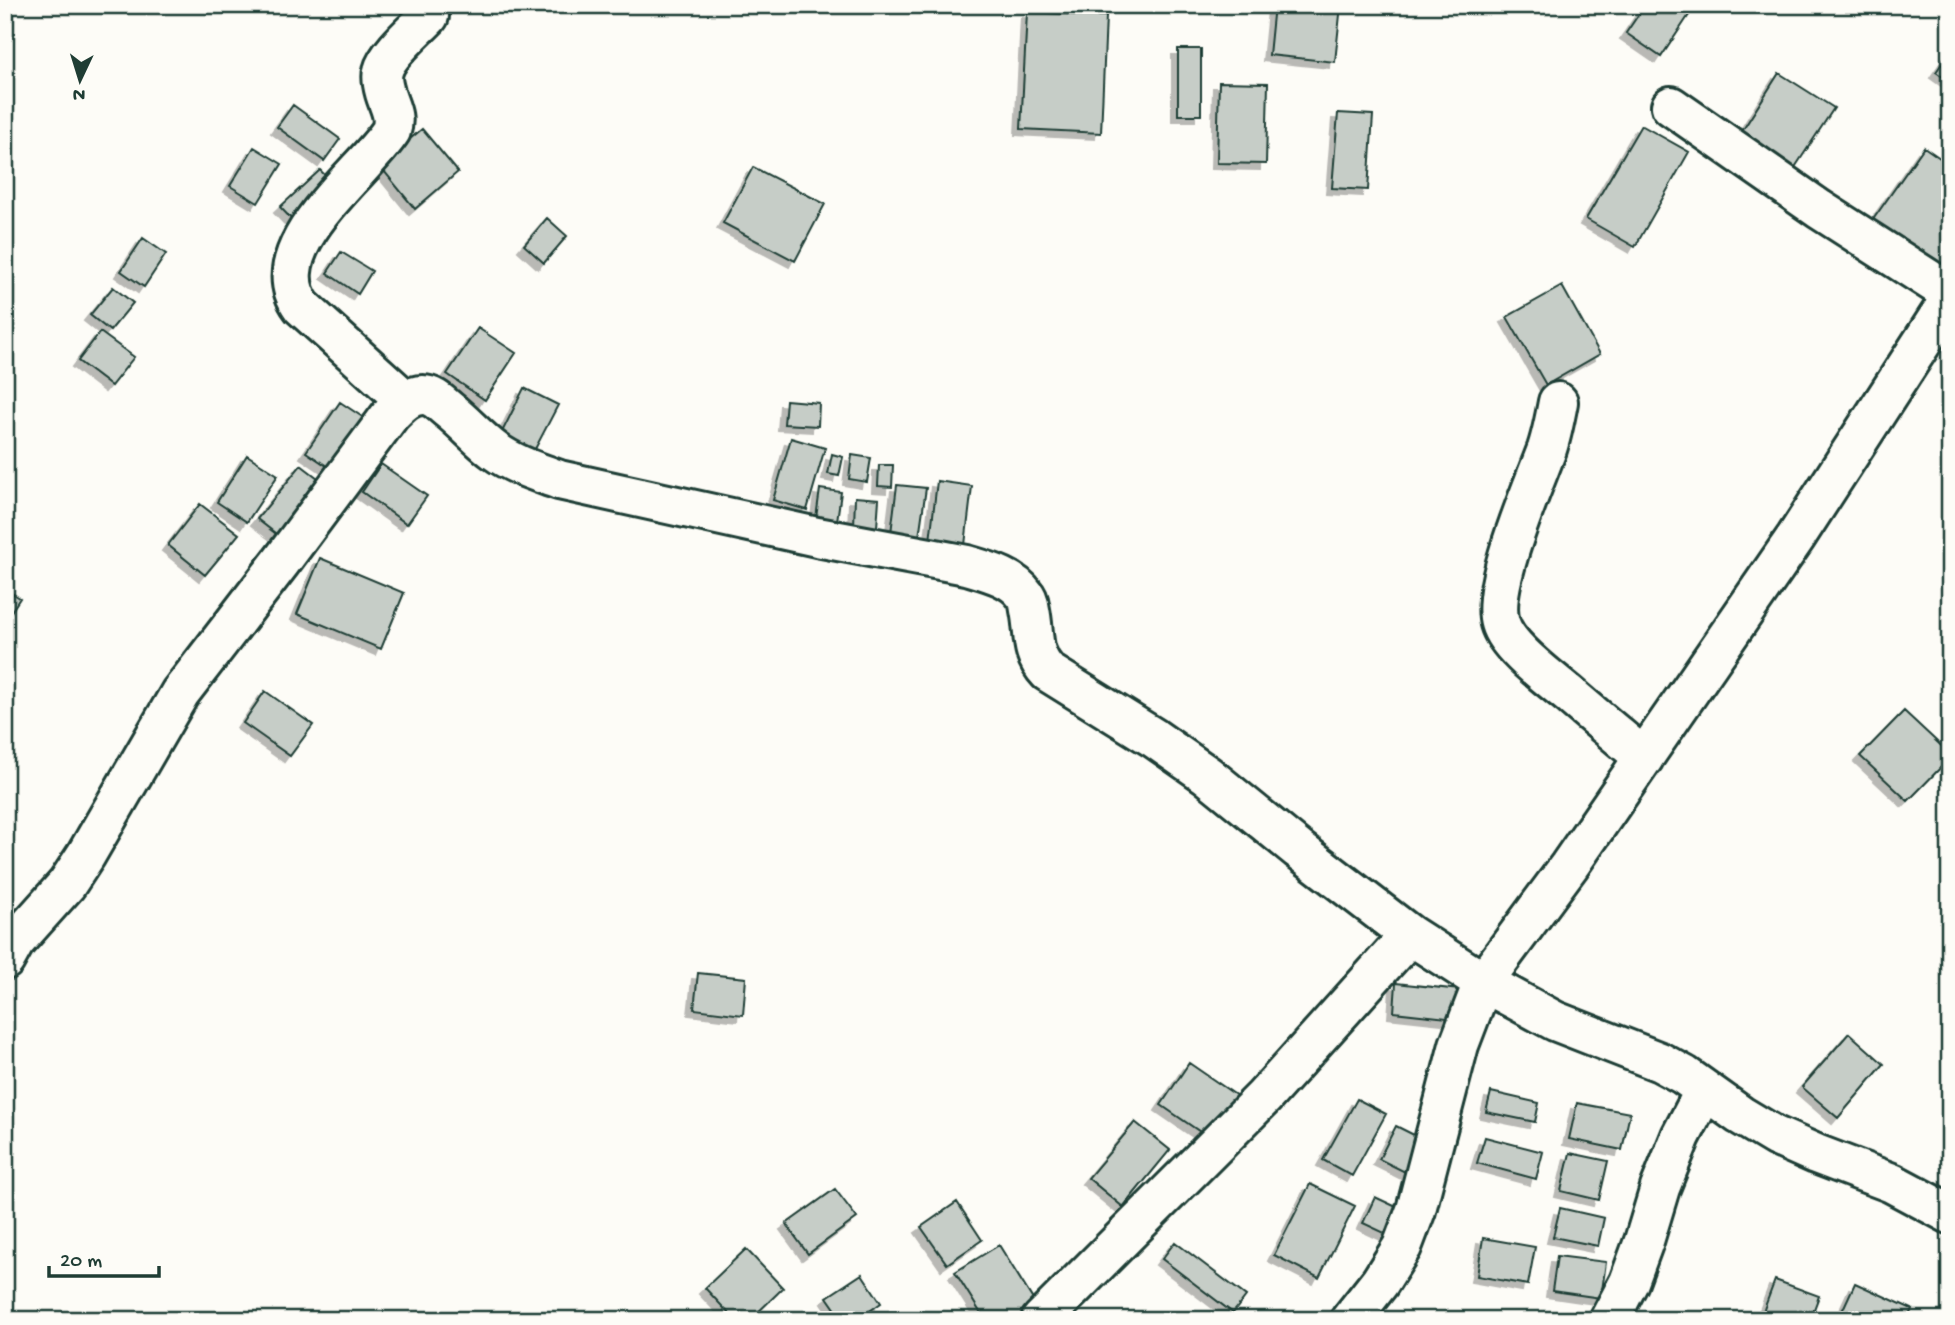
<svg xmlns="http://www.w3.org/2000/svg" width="1955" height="1325" viewBox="0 0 1955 1325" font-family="'Gochi Hand',sans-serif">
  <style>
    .building { fill: #c6cdc7; stroke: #1f3d34; stroke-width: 2; filter: url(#shadow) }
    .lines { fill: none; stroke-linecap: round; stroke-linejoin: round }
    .minor-casing { stroke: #1f3d34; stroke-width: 44 }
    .minor { stroke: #fdfcf7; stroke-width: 38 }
  </style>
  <defs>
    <filter id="shadow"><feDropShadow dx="-6" dy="6" stdDeviation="0" flood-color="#0004"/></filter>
  </defs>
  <rect width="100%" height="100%" fill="#fdfcf7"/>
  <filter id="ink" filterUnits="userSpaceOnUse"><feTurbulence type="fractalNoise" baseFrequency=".0143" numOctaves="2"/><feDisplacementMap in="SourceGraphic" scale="14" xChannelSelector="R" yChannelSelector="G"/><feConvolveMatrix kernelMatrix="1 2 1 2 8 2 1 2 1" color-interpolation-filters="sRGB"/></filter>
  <g filter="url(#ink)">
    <path class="building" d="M 1274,5 L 1341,5 L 1335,62 L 1269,55 Z
      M 1645,5 L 1688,5 L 1693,9 L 1661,57 L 1626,33 Z
      M 1027,12 L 1106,16 L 1101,133 L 1021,129 Z
      M 1178,49 L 1201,49 L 1201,115 L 1178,115 Z
      M 1950,52 L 1950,82 L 1936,72 Z
      M 1779,73 L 1834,108 L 1788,178 L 1734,144 Z
      M 1219,82 L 1268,83 L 1266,164 L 1217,163 Z
      M 293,105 L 340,139 L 324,161 L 277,127 Z
      M 1338,113 L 1373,115 L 1368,190 L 1332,188 Z
      M 1641,125 L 1689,152 L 1635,247 L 1586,219 Z
      M 422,129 L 458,172 L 415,209 L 379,165 Z
      M 254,147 L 282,164 L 258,203 L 230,186 Z
      M 1924,147 L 1950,165 L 1950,275 L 1872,221 Z
      M 753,167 L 825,204 L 795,261 L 723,223 Z
      M 320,170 L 339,190 L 299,227 L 280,207 Z
      M 547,218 L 567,236 L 544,263 L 524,245 Z
      M 143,238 L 166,254 L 144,287 L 121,271 Z
      M 341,252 L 372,271 L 358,294 L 327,273 Z
      M 1562,286 L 1600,354 L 1546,385 L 1507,317 Z
      M 113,287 L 133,303 L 110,331 L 90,315 Z
      M 478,328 L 516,353 L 485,400 L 447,374 Z
      M 100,332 L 134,357 L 111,386 L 78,361 Z
      M 524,388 L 558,405 L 534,451 L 501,434 Z
      M 786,400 L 819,403 L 818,426 L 784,424 Z
      M 340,402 L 373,424 L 339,474 L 306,452 Z
      M 791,438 L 825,448 L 807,510 L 773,500 Z
      M 832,454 L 843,457 L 839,476 L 828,474 Z
      M 247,455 L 278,475 L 247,522 L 217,502 Z
      M 852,455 L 871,458 L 867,482 L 849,479 Z
      M 381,464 L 427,496 L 407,524 L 362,492 Z
      M 301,465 L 331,488 L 288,543 L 257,519 Z
      M 879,465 L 893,465 L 892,487 L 878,486 Z
      M 937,481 L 972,486 L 965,545 L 930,541 Z
      M 897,485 L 926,488 L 919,537 L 891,533 Z
      M 820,489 L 841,492 L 837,521 L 816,518 Z
      M 855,497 L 879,499 L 877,527 L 854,526 Z
      M 200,504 L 239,534 L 205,575 L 168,545 Z
      M 320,558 L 404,593 L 381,649 L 297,614 Z
      M 5,589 L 20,598 L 5,621 Z
      M 265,691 L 313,725 L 290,756 L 243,723 Z
      M 1904,711 L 1950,754 L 1950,758 L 1908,801 L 1860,756 Z
      M 698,973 L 746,978 L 743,1015 L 694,1009 Z
      M 1396,983 L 1460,990 L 1456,1019 L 1394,1012 Z
      M 1849,1033 L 1884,1064 L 1838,1118 L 1802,1087 Z
      M 1189,1063 L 1240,1098 L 1212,1140 L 1161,1105 Z
      M 1491,1092 L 1539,1103 L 1535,1122 L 1486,1112 Z
      M 1357,1099 L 1386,1114 L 1352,1176 L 1323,1160 Z
      M 1577,1103 L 1630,1113 L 1622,1150 L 1569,1139 Z
      M 1135,1122 L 1170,1150 L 1123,1207 L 1088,1178 Z
      M 1396,1126 L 1424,1140 L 1407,1173 L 1379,1159 Z
      M 1485,1137 L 1543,1152 L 1536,1179 L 1477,1163 Z
      M 1570,1153 L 1608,1161 L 1599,1200 L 1561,1191 Z
      M 1310,1184 L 1355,1206 L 1319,1278 L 1274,1255 Z
      M 835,1189 L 857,1218 L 808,1254 L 786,1224 Z
      M 1375,1197 L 1405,1211 L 1393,1237 L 1363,1223 Z
      M 957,1202 L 982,1240 L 947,1264 L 921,1227 Z
      M 1560,1208 L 1604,1218 L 1598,1246 L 1553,1237 Z
      M 1483,1238 L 1535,1247 L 1528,1285 L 1477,1276 Z
      M 1175,1242 L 1246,1296 L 1233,1313 L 1162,1259 Z
      M 999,1245 L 1040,1311 L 1025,1320 L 985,1320 L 955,1272 Z
      M 746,1249 L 783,1288 L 750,1320 L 735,1320 L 705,1288 Z
      M 1557,1256 L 1606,1262 L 1601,1298 L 1552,1291 Z
      M 862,1274 L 881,1303 L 857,1320 L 843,1320 L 827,1297 Z
      M 1775,1280 L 1819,1296 L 1810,1320 L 1760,1320 Z
      M 1855,1283 L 1912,1309 L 1907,1320 L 1838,1320 Z"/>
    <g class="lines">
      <defs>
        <path id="minor" d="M 1671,106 L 1819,209 L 1950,293
          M 405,400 L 302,307 C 259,249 363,174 391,131 C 396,116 389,107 385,93 C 383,86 381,78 383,71 C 387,54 417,29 429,16
          M 1558,402 C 1555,418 1552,434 1547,449 C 1533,487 1489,586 1500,623 C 1507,648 1551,679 1571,696 C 1595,717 1620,737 1644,758
          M 5,960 L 15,942 L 67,884 L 86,855 L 180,693 L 281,562 L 391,414 C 400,405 409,395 423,395 C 434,395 442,405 450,411 C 466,424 479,439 495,451 C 514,465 538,472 559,480 L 817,537 L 967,565 C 987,571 1013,577 1025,595 C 1029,599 1029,605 1030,610 C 1035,634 1030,653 1048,672 L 1154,738 L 1207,775 L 1298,849 L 1410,935 L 1483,982 L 1555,1021 L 1660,1062 L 1684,1075 L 1740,1115 L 1775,1136 L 1816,1154 L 1892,1183 L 1950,1214
          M 1041,1320 L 1264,1097 L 1410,935
          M 1350,1320 L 1380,1282 L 1402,1247 L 1416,1210 L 1459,1045 L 1483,982 L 1569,866 L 1796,537 L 1950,299
          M 1609,1320 L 1629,1282 L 1644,1241 L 1660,1188 L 1681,1136 L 1705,1090"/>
      </defs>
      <use href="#minor" class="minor-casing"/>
      <use href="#minor" class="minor"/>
    </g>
  </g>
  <rect width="1955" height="1325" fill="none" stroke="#fdfcf7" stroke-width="28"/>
  <rect x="14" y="14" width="1927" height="1297" fill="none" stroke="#1f3d34" stroke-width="2.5" filter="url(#ink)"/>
  <g transform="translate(80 80) rotate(184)" stroke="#fdfcf7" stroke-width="5" paint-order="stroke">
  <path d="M0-5L12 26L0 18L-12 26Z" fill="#1f3d34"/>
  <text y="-10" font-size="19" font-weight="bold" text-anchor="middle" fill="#1f3d34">N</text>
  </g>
  <path d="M49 1266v10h110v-10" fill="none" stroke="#1f3d34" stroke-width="3.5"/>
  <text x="60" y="1266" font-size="21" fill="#1f3d34" stroke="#fdfcf7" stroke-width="5" paint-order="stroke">20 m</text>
</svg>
